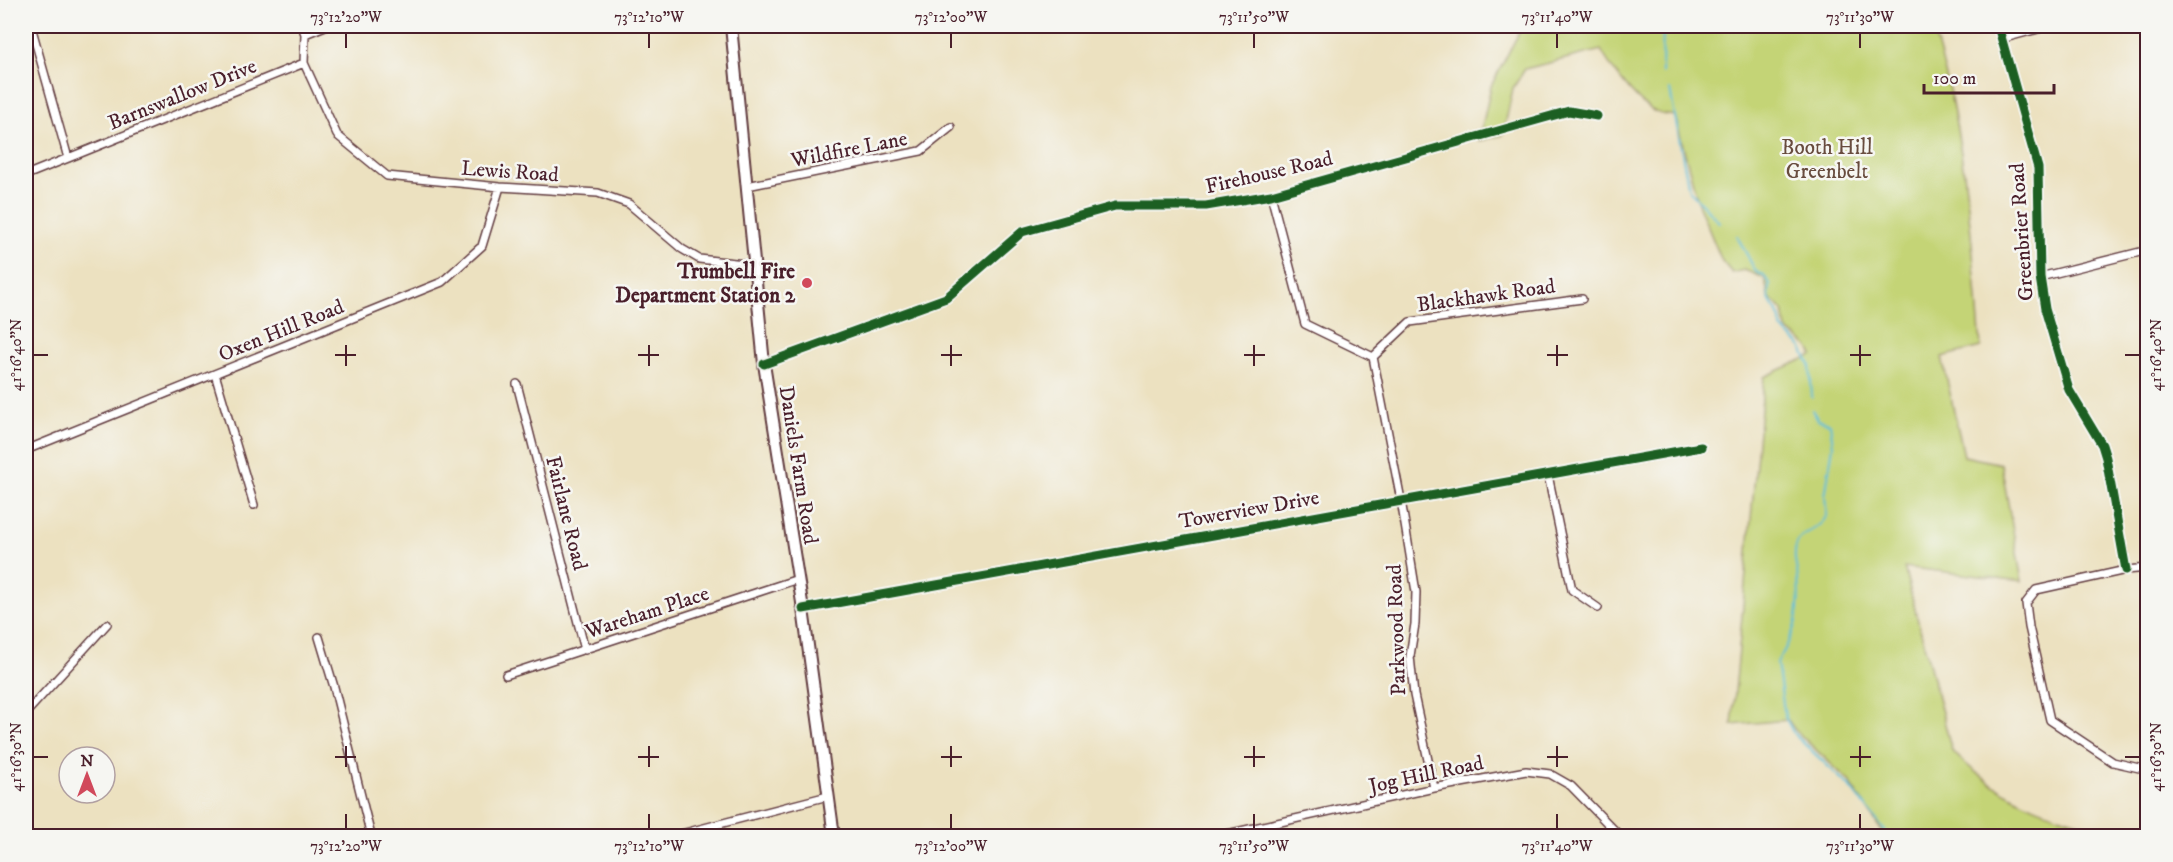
<svg xmlns="http://www.w3.org/2000/svg" width="2173" height="862" viewBox="0 0 2173 862" font-family="'IM FELL DW Pica',serif">
  <style>
    .green { fill: #c4d476; stroke: #877a50; stroke-width: 1.5 }
    .lines { fill: none; stroke-linecap: round; stroke-linejoin: round }
    .stream { stroke: #5cbeda; stroke-width: 2 }
    .street-casing { stroke: #623c41; stroke-width: 10 }
    .secondary-casing { stroke: #623c41; stroke-width: 14 }
    .street { stroke: #fff; stroke-width: 7 }
    .secondary { stroke: #fff; stroke-width: 10 }
    .cycleway-casing { stroke: #f6f6f2; stroke-width: 13 }
    .cycleway { stroke: #1b5e20; stroke-width: 9 }
    .ticks { fill: none; stroke: #4a1f2b; stroke-width: 2 }
    .poi-dot { fill: #d1495b; stroke: #f6f6f2; stroke-width: 2 }
    .labels { text-anchor: middle; stroke-width: 5; stroke-linejoin: round; paint-order: stroke }
    .street-label { font-size: 21px; fill: #4a1f2b; stroke: #f6f6f2 }
    .park-label { font-size: 21px; fill: #684c3e; stroke: #f6f6f2 }
    .poi-label { font-size: 21px; font-weight: bold; fill: #4a1f2b; stroke: #f6f6f2; text-anchor: end }
    .neatline { fill: none; stroke: #4a1f2b; stroke-width: 2 }
    .ticks-label { font-size: 15px; text-anchor: middle; fill: #4a1f2b }
  </style>
  <rect width="100%" height="100%" fill="#f6f6f2"/>
  <filter id="ink" filterUnits="userSpaceOnUse"><feTurbulence type="fractalNoise" baseFrequency=".0167" numOctaves="2"/><feDisplacementMap in="SourceGraphic" scale="12" xChannelSelector="R" yChannelSelector="G"/><feConvolveMatrix kernelMatrix="1 2 1 2 8 2 1 2 1" color-interpolation-filters="sRGB"/></filter>
  <filter id="wash" filterUnits="userSpaceOnUse"><feTurbulence type="fractalNoise" baseFrequency=".008" numOctaves="4" result="noise"/><feDisplacementMap in="SourceGraphic" scale="24" xChannelSelector="R" yChannelSelector="G"/><feGaussianBlur stdDeviation="1.35" result="paint"/><feColorMatrix in="noise" values="0 0 0 0 0 0 0 0 0 0 0 0 0 0 0 0 0 1.4 0 .05"/><feComposite in="paint" operator="in"/></filter>
  <g filter="url(#wash)">
    <rect width="100%" height="100%" fill="#ece1c0"/>
    <path class="green" d="M 1526,26 L 1932,26 C 1965,130 1972,238 1981,347 L 1942,357 L 1964,456 L 2001,464 L 2022,581 L 1904,567 L 1952,751 C 1997,796 2042,813 2103,829 C 2116,832 2137,831 2147,836 L 1885,836 L 1849,781 L 1795,730 L 1788,720 L 1732,725 L 1764,377 L 1813,355 L 1808,346 L 1786,329 L 1783,310 L 1768,297 L 1765,278 L 1744,270 L 1732,273 L 1722,261 L 1699,206 L 1675,116 C 1669,115 1662,115 1656,112 C 1638,105 1610,67 1601,50 L 1525,69 L 1513,88 L 1503,135 L 1479,141 L 1491,86 L 1520,31 Z"/>
    <g class="lines">
      <path class="stream" d="M 1660,26 L 1663,27 L 1662,73
        M 1670,90 L 1689,190 L 1719,222
        M 1737,236 L 1756,272 L 1764,275 L 1770,284 C 1762,306 1784,308 1781,328 L 1801,346 L 1810,365 L 1812,398
        M 1812,410 L 1818,420 L 1830,423 L 1833,446 L 1825,496 L 1827,516 C 1824,519 1822,524 1818,526 C 1811,532 1801,533 1797,543 C 1792,556 1797,567 1798,579 C 1801,614 1795,634 1777,663 L 1785,717 L 1794,734 L 1851,788 L 1889,836"/>
    </g>
  </g>
  <g filter="url(#ink)">
    <g class="lines">
      <defs>
        <path id="street" d="M 31,26 L 68,158
          M 302,26 L 305,34
          M 1998,26 L 2038,168 L 2040,277 L 2045,309 L 2069,390 L 2102,445 L 2106,458 L 2126,570
          M 2001,39 L 2049,26
          M 304,63 L 337,135 L 387,176 L 500,187 L 598,193 L 629,204 L 682,249 L 699,259 L 753,265
          M 26,175 L 304,63 L 305,34 L 325,26
          M 747,186 L 921,151 L 951,127
          M 1271,195 L 1305,324 L 1373,357
          M 2040,277 L 2148,250
          M 1373,357 L 1401,500 L 1416,592 L 1415,624 L 1410,656 L 1414,695 L 1434,788
          M 1373,357 L 1410,322 L 1582,299
          M 764,364 L 946,298 L 1022,232 L 1115,206 L 1206,206 L 1271,195 L 1569,111 L 1597,116
          M 215,374 L 254,505
          M 517,384 L 585,650
          M 26,450 L 442,282 L 482,246 L 500,187
          M 1548,475 L 1572,590 L 1598,608
          M 2148,568 L 2126,570 L 2036,590 L 2026,603 L 2029,627 L 2050,720 L 2113,762 L 2148,770
          M 803,609 L 1701,447
          M 319,637 L 334,687 L 371,836
          M 506,675 L 798,579
          M 26,713 L 107,624
          M 673,836 L 828,796
          M 1218,836 L 1434,788 L 1526,771 L 1550,774 L 1571,786 L 1620,836"/>
        <path id="secondary" d="M 731,26 L 764,364 L 803,609 L 834,836"/>
      </defs>
      <use href="#street" class="street-casing"/>
      <use href="#secondary" class="secondary-casing"/>
      <use href="#street" class="street"/>
      <use href="#secondary" class="secondary"/>
      <defs>
        <path id="cycleway" d="M 1998,26 L 2038,168 L 2040,277 L 2045,309 L 2069,390 L 2102,445 L 2106,458 L 2126,570
          M 764,364 L 946,298 L 1022,232 L 1115,206 L 1206,206 L 1271,195 L 1569,111 L 1597,116
          M 803,609 L 1701,447"/>
      </defs>
      <use href="#cycleway" class="cycleway-casing"/>
      <use href="#cycleway" class="cycleway"/>
    </g>
  </g>
  <path class="ticks" d="M 346,33 L 346,48M 649,33 L 649,48M 951,33 L 951,48M 1254,33 L 1254,48M 1557,33 L 1557,48M 1860,33 L 1860,48M 346,345 L 346,366M 649,345 L 649,366M 951,345 L 951,366M 1254,345 L 1254,366M 1557,345 L 1557,366M 1860,345 L 1860,366M 33,355 L 48,355M 335,355 L 356,355M 638,355 L 659,355M 941,355 L 962,355M 1244,355 L 1265,355M 1547,355 L 1568,355M 1850,355 L 1871,355M 2125,355 L 2140,355M 346,746 L 346,767M 649,746 L 649,767M 951,746 L 951,767M 1254,746 L 1254,767M 1557,746 L 1557,767M 1860,746 L 1860,767M 33,757 L 48,757M 335,757 L 356,757M 638,757 L 659,757M 941,757 L 962,757M 1244,757 L 1265,757M 1547,757 L 1568,757M 1850,757 L 1871,757M 2125,757 L 2140,757M 346,814 L 346,829M 649,814 L 649,829M 951,814 L 951,829M 1254,814 L 1254,829M 1557,814 L 1557,829M 1860,814 L 1860,829"/>
  <circle class="poi-dot" cx="807" cy="283" r="6"/>
  <g class="labels">
    <g class="street-label">
      <text transform="translate(182 94) rotate(-22)" y="7">Barnswallow Drive</text>
      <text transform="translate(849 149) rotate(-11)" y="7">Wildfire Lane</text>
      <text transform="translate(510 171) rotate(4)" y="7">Lewis Road</text>
      <text transform="translate(1269 172) rotate(-13)" y="7">Firehouse Road</text>
      <text transform="translate(2021 232) rotate(-94)" y="7">Greenbrier Road</text>
      <text transform="translate(1486 295) rotate(-8)" y="7">Blackhawk Road</text>
      <text transform="translate(281 330) rotate(-22)" y="7">Oxen Hill Road</text>
      <text transform="translate(799 465) rotate(81)" y="7">Daniels Farm Road</text>
      <text transform="translate(1249 509) rotate(-10)" y="7">Towerview Drive</text>
      <text transform="translate(567 513) rotate(76)" y="7">Fairlane Road</text>
      <text transform="translate(647 612) rotate(-18)" y="7">Wareham Place</text>
      <text transform="translate(1396 630) rotate(-92)" y="7">Parkwood Road</text>
      <text transform="translate(1426 774) rotate(-12)" y="7">Jog Hill Road</text>
    </g>
    <g class="park-label">
      <text x="1827" y="154">Booth Hill<tspan x="1827" dy="24">Greenbelt</tspan></text>
    </g>
    <g class="poi-label">
      <text x="795" y="278">Trumbell Fire<tspan x="795" dy="24">Department Station 2</tspan></text>
    </g>
  </g>
  <rect width="2173" height="862" fill="none" stroke="#f6f6f2" stroke-width="66"/>
  <g transform="translate(87 775)"><circle r="28" fill="#f6f6f2" stroke="#b1a0a2" stroke-width="1.5"/>
  <path d="M0-4.5L10 22L0 15L-10 22Z" fill="#d1495b"/>
  <text y="-9" font-size="16" font-weight="bold" text-anchor="middle" fill="#4a1f2b">N</text>
  </g>
  <path d="M1924 84v9h130v-9" fill="none" stroke="#4a1f2b" stroke-width="3"/>
  <text x="1933" y="84" font-size="18" fill="#4a1f2b" stroke="#f6f6f2" stroke-width="4.5" paint-order="stroke">100 m</text>
  <rect x="33" y="33" width="2107" height="796" class="neatline"/>
  <g class="ticks-label">
    <text x="346" y="22">73°12'20"W</text>
    <text x="649" y="22">73°12'10"W</text>
    <text x="951" y="22">73°12'00"W</text>
    <text x="1254" y="22">73°11'50"W</text>
    <text x="1557" y="22">73°11'40"W</text>
    <text x="1860" y="22">73°11'30"W</text>
    <text transform="translate(16 355) rotate(-90)" y="5">41°16'40"N</text>
    <text transform="translate(2156 355) rotate(-90)" y="5">41°16'40"N</text>
    <text transform="translate(16 757) rotate(-90)" y="5">41°16'30"N</text>
    <text transform="translate(2156 757) rotate(-90)" y="5">41°16'30"N</text>
    <text x="346" y="851">73°12'20"W</text>
    <text x="649" y="851">73°12'10"W</text>
    <text x="951" y="851">73°12'00"W</text>
    <text x="1254" y="851">73°11'50"W</text>
    <text x="1557" y="851">73°11'40"W</text>
    <text x="1860" y="851">73°11'30"W</text>
  </g>
</svg>
